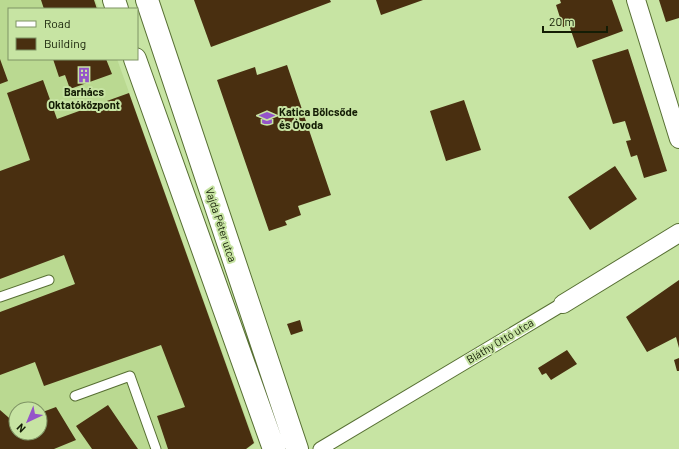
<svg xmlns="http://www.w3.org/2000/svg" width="679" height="449" viewBox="0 0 679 449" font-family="Barlow,sans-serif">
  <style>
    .built { fill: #bad991; fill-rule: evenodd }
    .building { fill: #492f10 }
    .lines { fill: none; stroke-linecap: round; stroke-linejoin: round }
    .service-casing { stroke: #576f33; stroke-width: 11 }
    .pedestrian-casing { stroke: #576f33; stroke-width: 15 }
    .minor-casing { stroke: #576f33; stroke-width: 20 }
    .tertiary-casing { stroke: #576f33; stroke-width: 24 }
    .service { stroke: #fff; stroke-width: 9 }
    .pedestrian { stroke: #fff; stroke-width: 13 }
    .minor { stroke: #fff; stroke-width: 18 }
    .tertiary { stroke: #fff; stroke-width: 22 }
    .labels { text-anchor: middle; stroke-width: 4; stroke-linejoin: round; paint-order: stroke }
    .poi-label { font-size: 11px; font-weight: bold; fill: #141d05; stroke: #c7e4a3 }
    .street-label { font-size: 11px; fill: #141d05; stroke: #c7e4a3 }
  </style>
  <rect width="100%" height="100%" fill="#c7e4a3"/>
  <path class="built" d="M 0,0 L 95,0 L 99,9 L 9,9 L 9,59 L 117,59 L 255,443 L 247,449 L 0,449 ZM 16,409 L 40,409 L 40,433 L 16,433 Z"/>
  <path class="building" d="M 41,0 L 94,0 L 97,9 L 44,9 Z
    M 194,0 L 330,0 L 331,2 L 211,47 Z
    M 376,0 L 423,0 L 381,15 Z
    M 560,0 L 612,0 L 623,31 L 577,48 L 569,25 L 563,27 L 556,5 L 561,3 Z
    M 659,0 L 679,0 L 679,18 L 666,22 Z
    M 628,49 L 667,171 L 644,178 L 637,155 L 631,157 L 626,141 L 631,140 L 625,121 L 613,124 L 592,60 Z
    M 0,59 L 8,81 L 0,84 Z
    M 53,59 L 106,59 L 112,74 L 70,89 L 65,75 L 59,77 Z
    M 287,65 L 331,195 L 298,206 L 301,215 L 285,221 L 287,225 L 269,231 L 217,80 L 255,67 L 257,75 Z
    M 43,80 L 57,119 L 129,93 L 254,443 L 246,449 L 168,449 L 157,416 L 185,407 L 161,345 L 44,386 L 35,362 L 0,375 L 0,312 L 75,284 L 64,255 L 0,279 L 0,171 L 30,160 L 7,93 Z
    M 464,100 L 481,150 L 446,161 L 430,111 Z
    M 615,166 L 637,199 L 590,230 L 568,197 Z
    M 679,280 L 679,348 L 676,337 L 647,352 L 626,317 Z
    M 300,320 L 303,331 L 291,335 L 287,324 Z
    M 567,350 L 577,364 L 551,380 L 546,373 L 542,375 L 538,368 Z
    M 679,358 L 679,371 L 677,371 L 674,360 Z
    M 108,405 L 138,449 L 92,449 L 76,426 Z
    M 56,407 L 76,440 L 54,449 L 0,449 L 0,410 L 16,424 L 16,433 L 40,433 L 40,413 Z"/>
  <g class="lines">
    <defs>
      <path id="service" d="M 0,297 L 49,280
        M 75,396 L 130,376 L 156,449"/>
      <path id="pedestrian" d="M 320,449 L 563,304"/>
      <path id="minor" d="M 636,0 L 679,139
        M 563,304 L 679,233"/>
      <path id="tertiary" d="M 114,0 L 117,9
        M 147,0 L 297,449
        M 135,59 L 274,449"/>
    </defs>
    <use href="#service" class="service-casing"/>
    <use href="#pedestrian" class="pedestrian-casing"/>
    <use href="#minor" class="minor-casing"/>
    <use href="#tertiary" class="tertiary-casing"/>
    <use href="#service" class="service"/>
    <use href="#pedestrian" class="pedestrian"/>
    <use href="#minor" class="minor"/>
    <use href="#tertiary" class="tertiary"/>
  </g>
  <defs>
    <symbol id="building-bare" viewBox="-9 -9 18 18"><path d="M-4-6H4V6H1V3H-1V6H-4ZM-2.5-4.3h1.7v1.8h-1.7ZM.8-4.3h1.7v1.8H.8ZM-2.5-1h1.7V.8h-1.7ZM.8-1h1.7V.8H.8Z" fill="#9554c9" stroke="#c7e4a3" stroke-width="2.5" paint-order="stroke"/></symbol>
    <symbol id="school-bare" viewBox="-9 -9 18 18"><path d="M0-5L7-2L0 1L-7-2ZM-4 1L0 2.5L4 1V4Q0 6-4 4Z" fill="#9554c9" stroke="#c7e4a3" stroke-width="2.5" paint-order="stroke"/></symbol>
  </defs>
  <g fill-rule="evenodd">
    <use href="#building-bare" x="73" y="64" width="22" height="22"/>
    <use href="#school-bare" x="256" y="107" width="22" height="22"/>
  </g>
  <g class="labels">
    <g class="poi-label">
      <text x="84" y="96">Barhács<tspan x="84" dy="13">Oktatóközpont</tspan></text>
      <text x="279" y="116" text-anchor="start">Katica Bölcsőde<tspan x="279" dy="13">és Óvoda</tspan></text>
    </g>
    <g class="street-label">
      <text transform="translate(221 225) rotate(72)" y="4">Vajda Péter utca</text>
      <text transform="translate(500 341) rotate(-31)" y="4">Bláthy Ottó utca</text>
    </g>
  </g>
  <rect x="8" y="8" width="130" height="52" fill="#c7e4a3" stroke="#7f9464"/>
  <rect x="16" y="21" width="20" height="6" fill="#ffffff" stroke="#7f9464"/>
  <text x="44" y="28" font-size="12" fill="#141d05">Road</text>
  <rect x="16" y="38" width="20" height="12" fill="#492f10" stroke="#7f9464"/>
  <text x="44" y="48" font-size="12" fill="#141d05">Building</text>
  <g transform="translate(28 421) rotate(224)"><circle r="19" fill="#c7e4a3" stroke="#7f9464"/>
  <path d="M0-3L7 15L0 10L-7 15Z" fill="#9554c9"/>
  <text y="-6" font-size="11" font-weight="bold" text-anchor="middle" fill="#141d05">N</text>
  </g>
  <path d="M543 26v6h64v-6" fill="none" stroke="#141d05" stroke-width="2"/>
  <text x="549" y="26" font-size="12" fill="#141d05" stroke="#c7e4a3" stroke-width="3" paint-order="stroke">20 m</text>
</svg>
